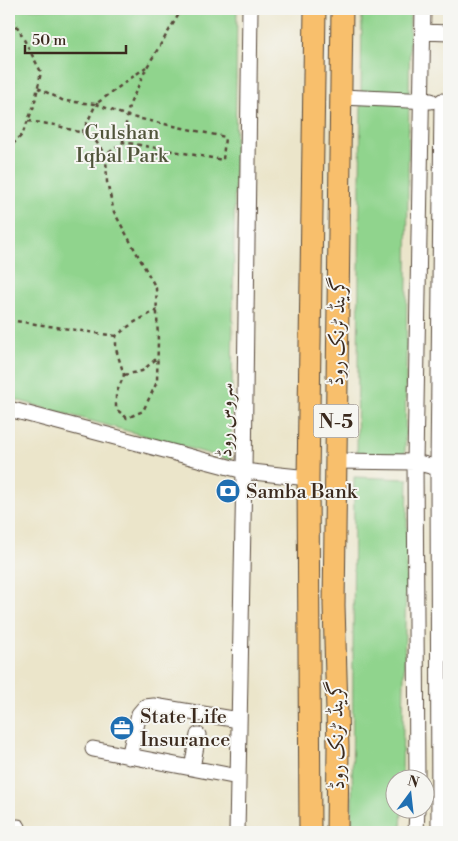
<svg xmlns="http://www.w3.org/2000/svg" width="458" height="841" viewBox="0 0 458 841" font-family="'Libre Bodoni',Amiri,serif">
  <style>
    .green { fill: #90d48d; stroke: #667f56 }
    .lines { fill: none; stroke-linecap: round; stroke-linejoin: round }
    .minor-casing { stroke: #554638; stroke-width: 17 }
    .highway-casing { stroke: #554638; stroke-width: 23 }
    .path { stroke: #554638; stroke-width: 2.5; stroke-dasharray: 4 4; stroke-linecap: butt }
    .minor { stroke: #fff; stroke-width: 15 }
    .highway { stroke: #f8bf6c; stroke-width: 21 }
    .labels { text-anchor: middle; stroke-width: 4; stroke-linejoin: round; paint-order: stroke }
    .shield { fill: #f6f6f2; stroke: #73675e; stroke-width: 1 }
    .shield-label { font-size: 19px; font-weight: bold; fill: #3b2a1e }
    .park-label { font-size: 20px; fill: #50543a; stroke: #f6f6f2 }
    .street-label { font-size: 20px; fill: #3b2a1e; stroke: #f6f6f2 }
    .poi-label { font-size: 20px; fill: #3b2a1e; stroke: #f6f6f2; text-anchor: start }
  </style>
  <rect width="100%" height="100%" fill="#f6f6f2"/>
  <filter id="ink" filterUnits="userSpaceOnUse"><feTurbulence type="fractalNoise" baseFrequency=".02" numOctaves="2"/><feDisplacementMap in="SourceGraphic" scale="10" xChannelSelector="R" yChannelSelector="G"/><feConvolveMatrix kernelMatrix="1 2 1 2 8 2 1 2 1" color-interpolation-filters="sRGB"/></filter>
  <filter id="wash" filterUnits="userSpaceOnUse"><feTurbulence type="fractalNoise" baseFrequency=".0096" numOctaves="4" result="noise"/><feDisplacementMap in="SourceGraphic" scale="20" xChannelSelector="R" yChannelSelector="G"/><feGaussianBlur stdDeviation="1.12" result="paint"/><feColorMatrix in="noise" values="0 0 0 0 0 0 0 0 0 0 0 0 0 0 0 0 0 1.4 0 .05"/><feComposite in="paint" operator="in"/></filter>
  <g filter="url(#wash)">
    <rect width="100%" height="100%" fill="#ebe5ca"/>
    <path class="green" d="M 9,9 L 237,9 L 231,460 L 9,398 Z
      M 362,9 L 410,9 L 405,459 L 357,454 Z
      M 354,477 L 408,479 L 402,778 L 396,778 L 396,808 L 402,809 L 401,832 L 352,832 Z"/>
  </g>
  <g filter="url(#ink)">
    <g class="lines">
      <defs>
        <path id="minor" d="M 423,32 L 449,33
          M 341,97 L 431,101
          M 9,409 L 244,471 L 308,478
          M 336,461 L 415,462 L 438,468 L 449,468
          M 93,749 L 238,777
          M 129,757 L 139,714 L 145,707 L 154,706 L 239,720
          M 192,768 L 198,735
          M 417,778 L 415,462 L 423,9
          M 16,832 L 18,827
          M 237,832 L 244,471 L 250,9
          M 416,832 L 417,808
          M 439,832 L 438,468 L 442,101"/>
        <path id="highway" d="M 310,832 L 308,478 L 315,9
          M 337,832 L 338,747 L 334,605 L 342,9"/>
      </defs>
      <use href="#minor" class="minor-casing"/>
      <use href="#highway" class="highway-casing"/>
      <path class="path" d="M 9,11 L 41,72 L 34,106 L 22,135 L 9,148
        M 9,21 L 16,28
        M 38,88 L 64,101 L 96,104 L 146,67
        M 28,121 L 55,125 L 92,136 L 106,155
        M 82,133 L 96,104 L 127,116 L 225,137 L 223,160 L 123,142 L 106,155 L 107,182 L 114,212 L 156,288 L 158,341 L 157,382 L 143,411 L 127,418 L 116,409 L 116,394 L 124,375 L 116,349 L 116,336 L 133,323 L 157,310
        M 123,142 L 129,106 L 147,67 L 182,9
        M 9,320 L 116,336
        M 124,375 L 142,371 L 157,358"/>
      <use href="#minor" class="minor"/>
      <use href="#highway" class="highway"/>
    </g>
  </g>
  <defs>
    <symbol id="bank-disc" viewBox="-11 -11 22 22"><circle r="9.5" fill="#1f6fb2" stroke="#f6f6f2"/><path d="M-6-4H6V4H-6ZM0-2.3a2.3 2.3 0 1 0 0 4.6a2.3 2.3 0 1 0 0-4.6Z" fill="#fff"/></symbol>
    <symbol id="office-disc" viewBox="-11 -11 22 22"><circle r="9.5" fill="#1f6fb2" stroke="#f6f6f2"/><path d="M-6-3h4V-5.5h4V-3h4V5H-6ZM-1-4.5V-3h2v-1.5ZM-6 0V1H6V0Z" fill="#fff"/></symbol>
  </defs>
  <g fill-rule="evenodd">
    <use href="#bank-disc" x="214" y="477" width="28" height="28"/>
    <use href="#office-disc" x="108" y="714" width="28" height="28"/>
  </g>
  <g class="labels">
    <rect class="shield" x="313.5" y="404.5" width="45" height="33" rx="4"/>
    <g class="shield-label">
      <text x="336" y="428">N-5</text>
    </g>
    <g class="park-label">
      <text x="122" y="139">Gulshan<tspan x="122" dy="23">Iqbal Park</tspan></text>
    </g>
    <g class="street-label">
      <text transform="translate(337 331) rotate(-89)" y="7">گرینڈ ٹرنک روڈ</text>
      <text transform="translate(225 420) rotate(-89)" y="7">سروس روڈ</text>
      <text transform="translate(336 735) rotate(-91)" y="7">گرینڈ ٹرنک روڈ</text>
    </g>
    <g class="poi-label">
      <text x="246" y="498">Samba Bank</text>
      <text x="140" y="723">State Life<tspan x="140" dy="23">Insurance</tspan></text>
    </g>
  </g>
  <rect width="458" height="841" fill="none" stroke="#f6f6f2" stroke-width="30"/>
  <g transform="translate(410 794) rotate(15)"><circle r="24" fill="#f6f6f2" stroke="#aba49d"/>
  <path d="M0-4L9 19L0 12L-9 19Z" fill="#1f6fb2"/>
  <text y="-8" font-size="14" font-weight="bold" text-anchor="middle" fill="#3b2a1e">N</text>
  </g>
  <path d="M25 45v8h101v-8" fill="none" stroke="#3b2a1e" stroke-width="2.5"/>
  <text x="32" y="45" font-size="15" fill="#3b2a1e" stroke="#f6f6f2" stroke-width="4" paint-order="stroke">50 m</text>
</svg>
